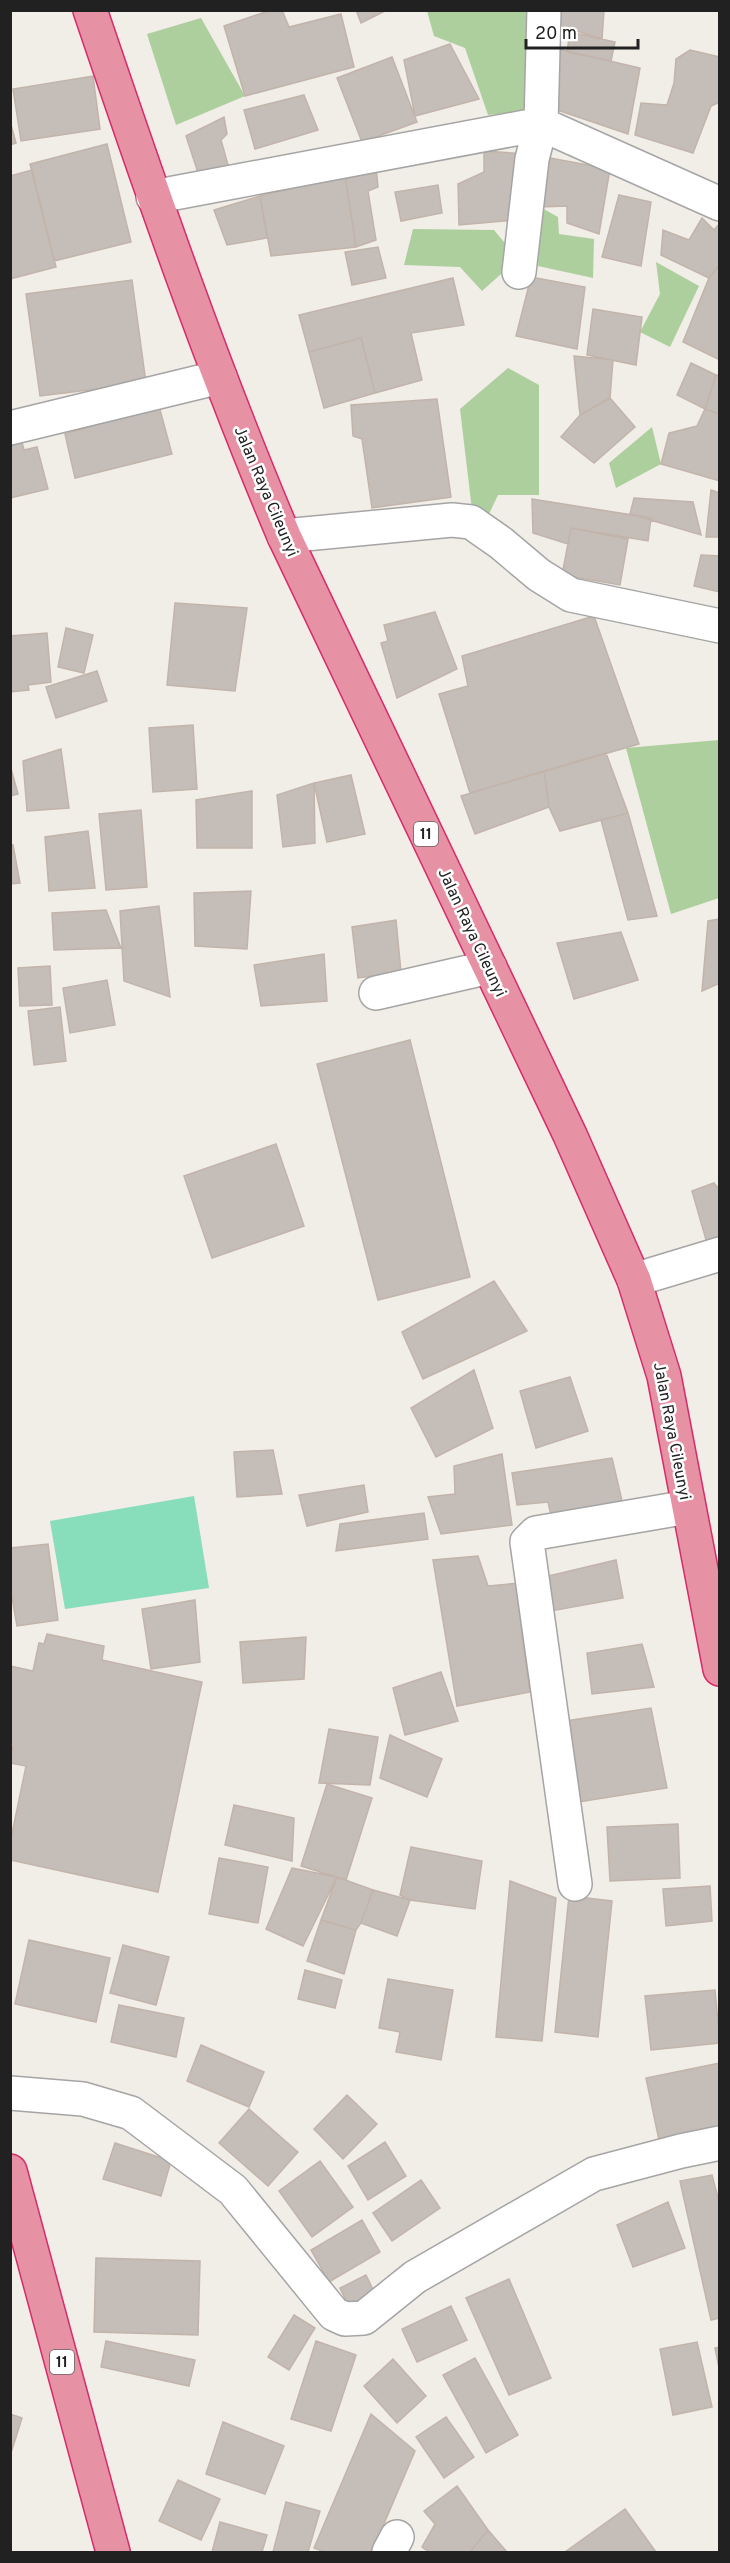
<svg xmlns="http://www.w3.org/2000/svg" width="730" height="2563" viewBox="0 0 730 2563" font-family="Overpass,sans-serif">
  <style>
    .forest { fill: #adcf9d }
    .pitch { fill: #88ddba }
    .building { fill: #c5bdb7; stroke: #c2b4aa; stroke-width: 1.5 }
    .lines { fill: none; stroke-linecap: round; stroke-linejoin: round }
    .minor-casing { stroke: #a5a5a5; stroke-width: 36 }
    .highway-casing { stroke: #d82b6c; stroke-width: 36 }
    .minor { stroke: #fff; stroke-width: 33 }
    .highway { stroke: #e691a4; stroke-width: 33 }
    .labels { text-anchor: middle; stroke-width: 5; stroke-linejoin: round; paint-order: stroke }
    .shield { fill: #fff; stroke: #646464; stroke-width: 1.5 }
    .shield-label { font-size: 15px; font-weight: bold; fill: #212121 }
    .street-label { font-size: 16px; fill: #212121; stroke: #fff }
  </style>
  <rect width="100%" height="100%" fill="#f1ede7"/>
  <path class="forest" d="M 427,11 L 536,11 L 538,110 L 488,115 L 465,48 L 434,36 Z
    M 201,18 L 245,96 L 176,125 L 147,34 Z
    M 540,207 L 558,217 L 559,234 L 594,239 L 593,278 L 538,266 Z
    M 413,229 L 494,230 L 518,259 L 482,291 L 460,267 L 404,265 Z
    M 656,262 L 699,286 L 670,347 L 640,332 L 660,294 Z
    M 508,368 L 539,385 L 539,495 L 498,495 L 488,516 L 472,510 L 460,409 Z
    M 652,427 L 661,464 L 616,488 L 609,463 Z
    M 719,740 L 719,898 L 671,914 L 626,748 Z"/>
  <path class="pitch" d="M 194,1496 L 209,1588 L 65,1609 L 50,1521 Z"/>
  <path class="building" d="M 271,10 L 282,10 L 289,27 L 341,14 L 354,67 L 245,96 L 224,26 Z
    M 356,10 L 387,10 L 361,23 Z
    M 560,10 L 604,10 L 602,39 L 557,25 Z
    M 570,32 L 615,42 L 611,61 L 567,52 Z
    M 450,44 L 479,99 L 415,116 L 404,60 Z
    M 558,49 L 640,68 L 628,134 L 554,109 Z
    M 690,50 L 720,57 L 720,102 L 711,106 L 693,153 L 635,135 L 641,103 L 667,105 L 674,83 L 676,59 Z
    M 392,57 L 417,122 L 362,142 L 337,78 Z
    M 93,76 L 100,129 L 21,141 L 13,89 Z
    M 304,95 L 318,130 L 255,149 L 244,110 Z
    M 224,117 L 227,134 L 221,140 L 230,172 L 201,182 L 186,136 Z
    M 10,121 L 16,143 L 10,145 Z
    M 107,144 L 131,242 L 54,261 L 30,164 Z
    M 484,151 L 528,154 L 515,220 L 459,225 L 458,184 L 484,172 Z
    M 550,158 L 610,169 L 599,234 L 567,223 L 567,206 L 540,207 Z
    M 376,168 L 378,187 L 368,191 L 376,240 L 356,247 L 345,175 Z
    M 32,170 L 56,267 L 10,279 L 10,176 Z
    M 345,175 L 356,247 L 271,256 L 260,196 Z
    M 438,185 L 442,213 L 401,221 L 395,192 Z
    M 619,195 L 651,202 L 641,266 L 602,257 Z
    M 260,196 L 267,238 L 227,245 L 214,210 Z
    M 702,218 L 714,230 L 720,223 L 720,264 L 709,278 L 661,255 L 663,230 L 689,240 Z
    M 378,247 L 386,278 L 352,285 L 345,252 Z
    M 720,264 L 720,360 L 683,342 L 709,278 Z
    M 531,277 L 585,287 L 577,349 L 516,336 Z
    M 453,278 L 464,325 L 411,333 L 422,380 L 375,393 L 361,338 L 309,352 L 299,315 Z
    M 132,280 L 146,383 L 40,396 L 26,294 Z
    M 593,309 L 642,317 L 636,365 L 587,355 Z
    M 361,338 L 375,393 L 324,408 L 309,352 Z
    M 574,356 L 613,360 L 610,398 L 580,415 Z
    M 691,363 L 716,375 L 705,409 L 677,395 Z
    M 716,375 L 720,376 L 720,414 L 705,409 Z
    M 610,398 L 635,427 L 594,463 L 561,437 L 580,415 Z
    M 437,399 L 451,497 L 372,508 L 362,439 L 353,436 L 351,405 Z
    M 159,406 L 172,454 L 75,478 L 65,434 Z
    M 705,409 L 720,414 L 720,481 L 661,464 L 669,433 L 697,426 Z
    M 20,435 L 24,450 L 37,447 L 48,489 L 10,498 L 10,437 Z
    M 711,490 L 720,493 L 720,537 L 706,537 Z
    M 634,498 L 693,502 L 701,535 L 630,514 Z
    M 532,499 L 651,518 L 648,541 L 571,528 L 568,544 L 533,533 Z
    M 571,528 L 628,539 L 620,585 L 562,575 Z
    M 701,555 L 720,556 L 720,592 L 694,586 Z
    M 175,603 L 247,608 L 235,691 L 167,685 Z
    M 435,612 L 457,669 L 397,698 L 381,643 L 388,641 L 384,625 Z
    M 594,616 L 639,744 L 470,793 L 439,694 L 468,686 L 462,656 Z
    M 66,628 L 93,635 L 84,673 L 58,667 Z
    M 47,633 L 51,682 L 28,685 L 29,690 L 10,692 L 10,636 Z
    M 97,671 L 107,701 L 56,718 L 46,687 Z
    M 193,725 L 197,789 L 153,792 L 149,728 Z
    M 61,749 L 69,808 L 27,811 L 23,761 Z
    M 606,753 L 628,813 L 560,831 L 549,807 L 544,771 Z
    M 10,765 L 18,794 L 10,796 Z
    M 544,771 L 549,807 L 475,834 L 461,796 Z
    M 351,775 L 365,834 L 327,842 L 314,783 Z
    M 314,783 L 315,843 L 283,847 L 277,795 Z
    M 252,791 L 252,848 L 197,848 L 196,800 Z
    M 141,810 L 147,887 L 106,890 L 99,814 Z
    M 628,813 L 657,916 L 628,920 L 601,820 Z
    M 88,831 L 95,888 L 49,891 L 45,837 Z
    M 10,845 L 13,845 L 20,883 L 10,884 Z
    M 251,891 L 247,949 L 195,946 L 194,893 Z
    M 159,906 L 170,997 L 124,981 L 120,911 Z
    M 106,910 L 121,948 L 54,950 L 52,913 Z
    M 720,919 L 720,983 L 702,991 L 708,921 Z
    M 396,920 L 401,972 L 358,978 L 352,927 Z
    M 621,932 L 638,980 L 574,999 L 557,943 Z
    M 324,954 L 327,1001 L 261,1006 L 254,965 Z
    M 50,966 L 52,1005 L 20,1006 L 18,968 Z
    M 107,980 L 115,1025 L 70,1033 L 63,988 Z
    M 60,1007 L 66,1061 L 34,1065 L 28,1011 Z
    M 410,1040 L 470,1277 L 378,1300 L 317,1064 Z
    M 276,1144 L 304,1226 L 212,1258 L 184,1176 Z
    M 714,1183 L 720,1190 L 720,1247 L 709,1250 L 692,1191 Z
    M 494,1281 L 527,1331 L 423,1379 L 402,1332 Z
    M 474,1370 L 493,1428 L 436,1457 L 411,1408 Z
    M 570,1377 L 588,1431 L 536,1448 L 520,1391 Z
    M 273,1450 L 282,1494 L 237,1497 L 234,1452 Z
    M 502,1454 L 512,1525 L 441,1534 L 428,1497 L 455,1494 L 454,1466 Z
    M 612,1458 L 623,1505 L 552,1520 L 548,1502 L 517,1505 L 512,1473 Z
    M 364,1485 L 368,1512 L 307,1526 L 299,1495 Z
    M 424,1513 L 428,1539 L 336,1551 L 340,1524 Z
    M 48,1544 L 58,1620 L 17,1626 L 10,1586 L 10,1548 Z
    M 478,1556 L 488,1586 L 520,1583 L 522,1637 L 530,1692 L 457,1706 L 433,1560 Z
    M 616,1560 L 623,1598 L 551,1611 L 544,1577 Z
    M 195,1600 L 200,1662 L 151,1669 L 142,1609 Z
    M 47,1634 L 104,1646 L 102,1660 L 202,1682 L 158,1892 L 10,1860 L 10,1843 L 26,1766 L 10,1763 L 13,1747 L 10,1747 L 10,1666 L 33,1671 L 39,1643 L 44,1644 Z
    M 306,1637 L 304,1679 L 243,1683 L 240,1642 Z
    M 642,1644 L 654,1687 L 592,1694 L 587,1653 Z
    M 441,1672 L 458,1721 L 405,1735 L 393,1688 Z
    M 651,1708 L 667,1788 L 579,1802 L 566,1721 Z
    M 329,1729 L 378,1737 L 370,1785 L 319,1783 Z
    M 390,1735 L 442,1759 L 427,1797 L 380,1778 Z
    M 327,1784 L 372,1798 L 346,1880 L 301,1866 Z
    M 234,1805 L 294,1818 L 292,1861 L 225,1845 Z
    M 678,1824 L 680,1878 L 610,1881 L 607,1827 Z
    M 411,1847 L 482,1861 L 475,1909 L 410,1900 L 400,1895 Z
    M 219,1858 L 268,1867 L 258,1923 L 209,1914 Z
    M 292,1868 L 337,1877 L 303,1946 L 266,1929 Z
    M 337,1877 L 373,1890 L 361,1923 L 356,1930 L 321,1920 Z
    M 510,1881 L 556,1898 L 542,2041 L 496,2037 Z
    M 710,1886 L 712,1921 L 666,1926 L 663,1889 Z
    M 373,1890 L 410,1900 L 397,1936 L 361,1923 Z
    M 569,1896 L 612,1901 L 598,2037 L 555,2032 Z
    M 321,1920 L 356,1930 L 344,1974 L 307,1961 Z
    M 29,1940 L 110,1958 L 96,2022 L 15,2004 Z
    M 123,1945 L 169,1957 L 156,2005 L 110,1993 Z
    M 305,1970 L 342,1980 L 335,2008 L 298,1999 Z
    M 388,1979 L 453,1990 L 441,2060 L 396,2052 L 400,2032 L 379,2028 Z
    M 715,1990 L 720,2043 L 651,2050 L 645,1996 Z
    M 119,2005 L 184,2018 L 176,2057 L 111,2042 Z
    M 201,2045 L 264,2072 L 249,2107 L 187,2081 Z
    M 720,2063 L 720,2127 L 659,2140 L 646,2078 Z
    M 347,2095 L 377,2124 L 343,2159 L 314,2129 Z
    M 249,2109 L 298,2152 L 268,2186 L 219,2143 Z
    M 385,2142 L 406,2176 L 368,2200 L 348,2166 Z
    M 115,2143 L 171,2161 L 161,2196 L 103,2179 Z
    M 320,2161 L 353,2207 L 312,2237 L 279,2191 Z
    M 712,2175 L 720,2205 L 720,2318 L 711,2320 L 680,2181 Z
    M 421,2180 L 440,2208 L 392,2241 L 373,2213 Z
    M 668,2202 L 685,2248 L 633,2267 L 617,2225 Z
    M 362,2220 L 380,2252 L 329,2282 L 311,2250 Z
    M 96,2258 L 200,2261 L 198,2335 L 94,2332 Z
    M 366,2275 L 380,2304 L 354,2317 L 340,2288 Z
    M 509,2279 L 551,2378 L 509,2395 L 466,2298 Z
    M 451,2306 L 467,2340 L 417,2362 L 402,2329 Z
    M 294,2315 L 315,2328 L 289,2370 L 268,2357 Z
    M 106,2341 L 195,2360 L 189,2386 L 101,2367 Z
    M 316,2341 L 356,2355 L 331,2431 L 291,2419 Z
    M 697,2342 L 712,2407 L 673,2415 L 660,2349 Z
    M 720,2347 L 720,2373 L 715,2348 Z
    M 475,2358 L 518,2435 L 486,2453 L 443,2375 Z
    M 393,2359 L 426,2396 L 397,2423 L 364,2386 Z
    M 10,2414 L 22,2418 L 11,2453 L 10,2453 Z
    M 371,2414 L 415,2451 L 372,2552 L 325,2552 L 314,2548 Z
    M 446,2417 L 474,2457 L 444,2478 L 416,2437 Z
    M 223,2422 L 284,2446 L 265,2494 L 206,2474 Z
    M 178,2480 L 220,2499 L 201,2540 L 159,2521 Z
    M 457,2486 L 488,2530 L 470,2552 L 429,2552 L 422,2547 L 435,2524 L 424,2511 Z
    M 286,2502 L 320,2511 L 308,2552 L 273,2552 Z
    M 625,2509 L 656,2552 L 565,2552 Z
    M 220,2522 L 267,2535 L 262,2552 L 212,2552 Z
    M 488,2530 L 507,2552 L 470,2552 Z"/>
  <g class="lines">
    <defs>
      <path id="minor" d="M 153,197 L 541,124 L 720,204
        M 519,272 L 532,159 L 541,124 L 544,10
        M 10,428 L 220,377
        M 284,536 L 452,520 L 471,522 L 501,543 L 539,575 L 571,595 L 720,626
        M 376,993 L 490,967
        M 634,1280 L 720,1254
        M 575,1884 L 527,1542 L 536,1533 L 688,1507
        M 10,2093 L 83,2099 L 131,2113 L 233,2190 L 334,2314 L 345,2319 L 364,2318 L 415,2277 L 594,2174 L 681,2151 L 720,2143
        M 389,2552 L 397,2537"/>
      <path id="highway" d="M 90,10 C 150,187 211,364 284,536 L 570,1135 L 634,1280 L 664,1376 L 720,1669
        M 10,2171 L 113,2552"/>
    </defs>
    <use href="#minor" class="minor-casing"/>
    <use href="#highway" class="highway-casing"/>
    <use href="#minor" class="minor"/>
    <use href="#highway" class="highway"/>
  </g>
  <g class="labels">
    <g class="shield">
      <rect x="414" y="822" width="24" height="24" rx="4.5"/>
      <rect x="50" y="2350" width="24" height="24" rx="4.5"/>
    </g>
    <g class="shield-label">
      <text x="426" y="839">11</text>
      <text x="62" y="2367">11</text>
    </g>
    <g class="street-label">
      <text transform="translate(267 491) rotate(67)" y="6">Jalan Raya Cileunyi</text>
      <text transform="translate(473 932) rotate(65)" y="6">Jalan Raya Cileunyi</text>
      <text transform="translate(673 1431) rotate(79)" y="6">Jalan Raya Cileunyi</text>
    </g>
  </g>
  <rect width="730" height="2563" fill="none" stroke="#212121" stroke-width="24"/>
  <path d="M526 39v9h112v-9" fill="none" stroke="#212121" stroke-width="3"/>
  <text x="535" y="39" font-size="18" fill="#212121" stroke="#ffffff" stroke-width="4.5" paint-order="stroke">20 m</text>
</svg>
